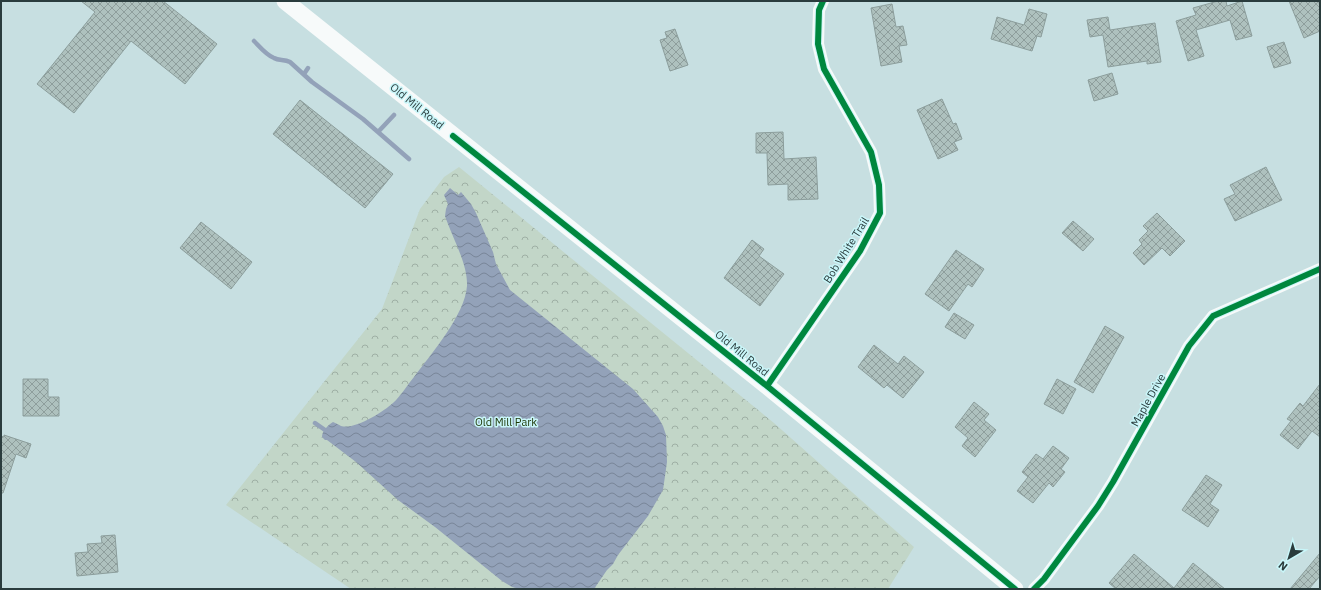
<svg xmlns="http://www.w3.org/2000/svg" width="1321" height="590" viewBox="0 0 1321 590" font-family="'IBM Plex Sans',sans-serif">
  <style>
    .park { fill: url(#park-crowns) }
    .water { fill: url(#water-waves) }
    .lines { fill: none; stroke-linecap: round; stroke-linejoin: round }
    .stream { stroke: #93a2b9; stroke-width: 4.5 }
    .building { fill: url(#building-cross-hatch); stroke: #8c9e9c }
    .street { stroke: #f7fafa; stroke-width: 12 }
    .secondary { stroke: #f7fafa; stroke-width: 17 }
    .cycleway-casing { stroke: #c9f6f9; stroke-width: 8 }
    .cycleway { stroke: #00873e; stroke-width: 6 }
    .labels { text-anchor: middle; stroke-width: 3; stroke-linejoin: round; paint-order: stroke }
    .street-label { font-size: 11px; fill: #2a3c3d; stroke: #c9f6f9 }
    .park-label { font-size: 11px; fill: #1c3503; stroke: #c9f6f9 }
  </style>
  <defs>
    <pattern id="park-crowns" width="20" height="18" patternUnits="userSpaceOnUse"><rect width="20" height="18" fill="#c2d6c8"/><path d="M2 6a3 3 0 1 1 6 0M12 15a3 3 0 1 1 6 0" fill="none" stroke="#9eafa4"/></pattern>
    <pattern id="water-waves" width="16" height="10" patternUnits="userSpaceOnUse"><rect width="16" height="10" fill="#93a2b9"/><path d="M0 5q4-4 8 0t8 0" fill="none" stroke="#788598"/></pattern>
    <pattern id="building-cross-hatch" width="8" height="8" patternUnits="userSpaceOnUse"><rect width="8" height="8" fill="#aec1be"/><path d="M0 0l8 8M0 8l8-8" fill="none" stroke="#8e9e9c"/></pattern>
  </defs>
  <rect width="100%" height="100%" fill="#c7dfe1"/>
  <path class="park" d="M 459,167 L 774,423 L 914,547 L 888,589 L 351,589 L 226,505 L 382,309 L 420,209 L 444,177 Z"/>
  <path class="water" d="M 450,188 L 458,195 L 461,192 L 471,204 L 476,213 L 493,252 L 496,264 L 510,290 L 633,389 L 658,417 L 663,426 L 666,435 L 667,462 L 663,490 L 648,516 L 618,555 L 613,564 L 607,570 L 594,589 L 520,589 L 512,587 L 502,581 L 435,527 L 398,500 L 356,462 L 327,440 L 325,440 L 322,437 C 322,431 328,425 333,422 C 336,423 339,425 341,426 C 355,430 383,412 393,403 C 401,396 407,385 414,377 C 431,354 465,315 467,286 C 468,264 452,237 445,216 L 446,209 L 448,204 L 444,195 Z"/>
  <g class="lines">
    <path class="stream" d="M 254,41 C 259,46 266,55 274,58 C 279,61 284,59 290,62 L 312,82 L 363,119 L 409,159
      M 304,74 L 308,68
      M 378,132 L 394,115
      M 315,423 L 325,430"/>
  </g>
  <path class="building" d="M 81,1 L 163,1 L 217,44 L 185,84 L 131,41 L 74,113 L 37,84 L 95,12 Z
    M 1218,1 L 1226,1 L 1227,6 L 1242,1 L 1252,36 L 1236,40 L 1230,20 L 1196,30 L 1204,56 L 1188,61 L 1176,21 L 1196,15 L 1193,8 Z
    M 1289,1 L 1318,1 L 1320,5 L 1320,31 L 1304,38 Z
    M 892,4 L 896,27 L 903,26 L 907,45 L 899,46 L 902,62 L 881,66 L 871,8 Z
    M 1029,9 L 1047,14 L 1041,37 L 1037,36 L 1032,51 L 991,39 L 997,17 L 1024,25 Z
    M 1108,17 L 1110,30 L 1155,23 L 1161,62 L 1147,64 L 1147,61 L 1108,67 L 1103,35 L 1090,37 L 1087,20 Z
    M 675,29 L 688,65 L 670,71 L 660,40 L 667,38 L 665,32 Z
    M 1284,42 L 1291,63 L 1274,68 L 1267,47 Z
    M 1112,73 L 1118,94 L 1094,101 L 1088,80 Z
    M 942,99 L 953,124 L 956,123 L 962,139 L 954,142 L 958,150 L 938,159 L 917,110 Z
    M 300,100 L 393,174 L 365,208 L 273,134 Z
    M 783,132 L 784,159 L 816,157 L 818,199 L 788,200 L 788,184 L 768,185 L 767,153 L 756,153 L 756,133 Z
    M 1266,167 L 1282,200 L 1235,221 L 1224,199 L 1235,194 L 1230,185 Z
    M 1157,213 L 1185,241 L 1170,256 L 1162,248 L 1144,265 L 1133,253 L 1142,244 L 1139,240 L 1148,231 L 1143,226 Z
    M 1073,221 L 1094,239 L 1083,251 L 1062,233 Z
    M 201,222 L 252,262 L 231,289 L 180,248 Z
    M 752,240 L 764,249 L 759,256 L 784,274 L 760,306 L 724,278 Z
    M 956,250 L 984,269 L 972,287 L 968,284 L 949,311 L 925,294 Z
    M 954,313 L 974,325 L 965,339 L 945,327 Z
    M 1105,326 L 1124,337 L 1093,393 L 1074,382 Z
    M 874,345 L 898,364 L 904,356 L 924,372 L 903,398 L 887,385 L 884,388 L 858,367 Z
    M 23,379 L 48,379 L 48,397 L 59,397 L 59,416 L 23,416 Z
    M 1057,379 L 1076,389 L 1063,414 L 1044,404 Z
    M 1320,384 L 1320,437 L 1312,431 L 1298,449 L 1280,435 L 1291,421 L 1287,419 L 1300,403 L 1303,406 Z
    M 974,402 L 989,414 L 984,420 L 996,430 L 975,457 L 962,446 L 968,438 L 955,427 Z
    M 4,435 L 31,444 L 26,458 L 16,454 L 3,493 L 1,493 L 1,436 L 4,437 Z
    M 1053,446 L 1069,458 L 1061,469 L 1065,472 L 1053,487 L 1049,483 L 1033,503 L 1017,491 L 1028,477 L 1022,472 L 1036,454 L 1043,459 Z
    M 1206,475 L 1222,485 L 1210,504 L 1219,510 L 1208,527 L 1182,510 Z
    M 115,535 L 118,572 L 77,576 L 75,553 L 88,552 L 87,544 L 102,543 L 101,536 Z
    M 1320,553 L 1320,576 L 1309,589 L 1290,589 Z
    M 1134,554 L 1174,588 L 1193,563 L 1225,589 L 1116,589 L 1109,583 Z"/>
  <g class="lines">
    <path class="street" d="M 767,386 L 860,251 L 880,213 L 879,185 L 871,152 L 824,69 L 818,44 L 819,10 L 823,1
      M 1034,589 L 1044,579 L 1098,506 L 1113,482 L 1189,346 L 1213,316 L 1320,269"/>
    <path class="secondary" d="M 285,1 L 767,386 L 1015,589"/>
    <defs>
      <path id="cycleway" d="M 453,136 L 767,386 L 1015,589
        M 767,386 L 860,251 L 880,213 L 879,185 L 871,152 L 824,69 L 818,44 L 819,10 L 823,1
        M 1034,589 L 1044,579 L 1098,506 L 1113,482 L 1189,346 L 1213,316 L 1320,269"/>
    </defs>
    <use href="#cycleway" class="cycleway-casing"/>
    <use href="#cycleway" class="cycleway"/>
  </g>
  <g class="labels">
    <g class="street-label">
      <text transform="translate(417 106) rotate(39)" y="4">Old Mill Road</text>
      <text transform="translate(846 250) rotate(-58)" y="4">Bob White Trail</text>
      <text transform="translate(742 353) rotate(39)" y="4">Old Mill Road</text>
      <text transform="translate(1148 400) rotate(-61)" y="4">Maple Drive</text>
    </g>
    <g class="park-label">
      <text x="506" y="426">Old Mill Park</text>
    </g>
  </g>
  <rect width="1321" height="590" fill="none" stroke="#2a3c3d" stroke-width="4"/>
  <g transform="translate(1289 558) rotate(218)" stroke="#c9f6f9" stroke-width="3" paint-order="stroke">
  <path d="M0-3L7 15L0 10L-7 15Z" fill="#2a3c3d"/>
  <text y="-6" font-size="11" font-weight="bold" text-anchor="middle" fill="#2a3c3d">N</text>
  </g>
</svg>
